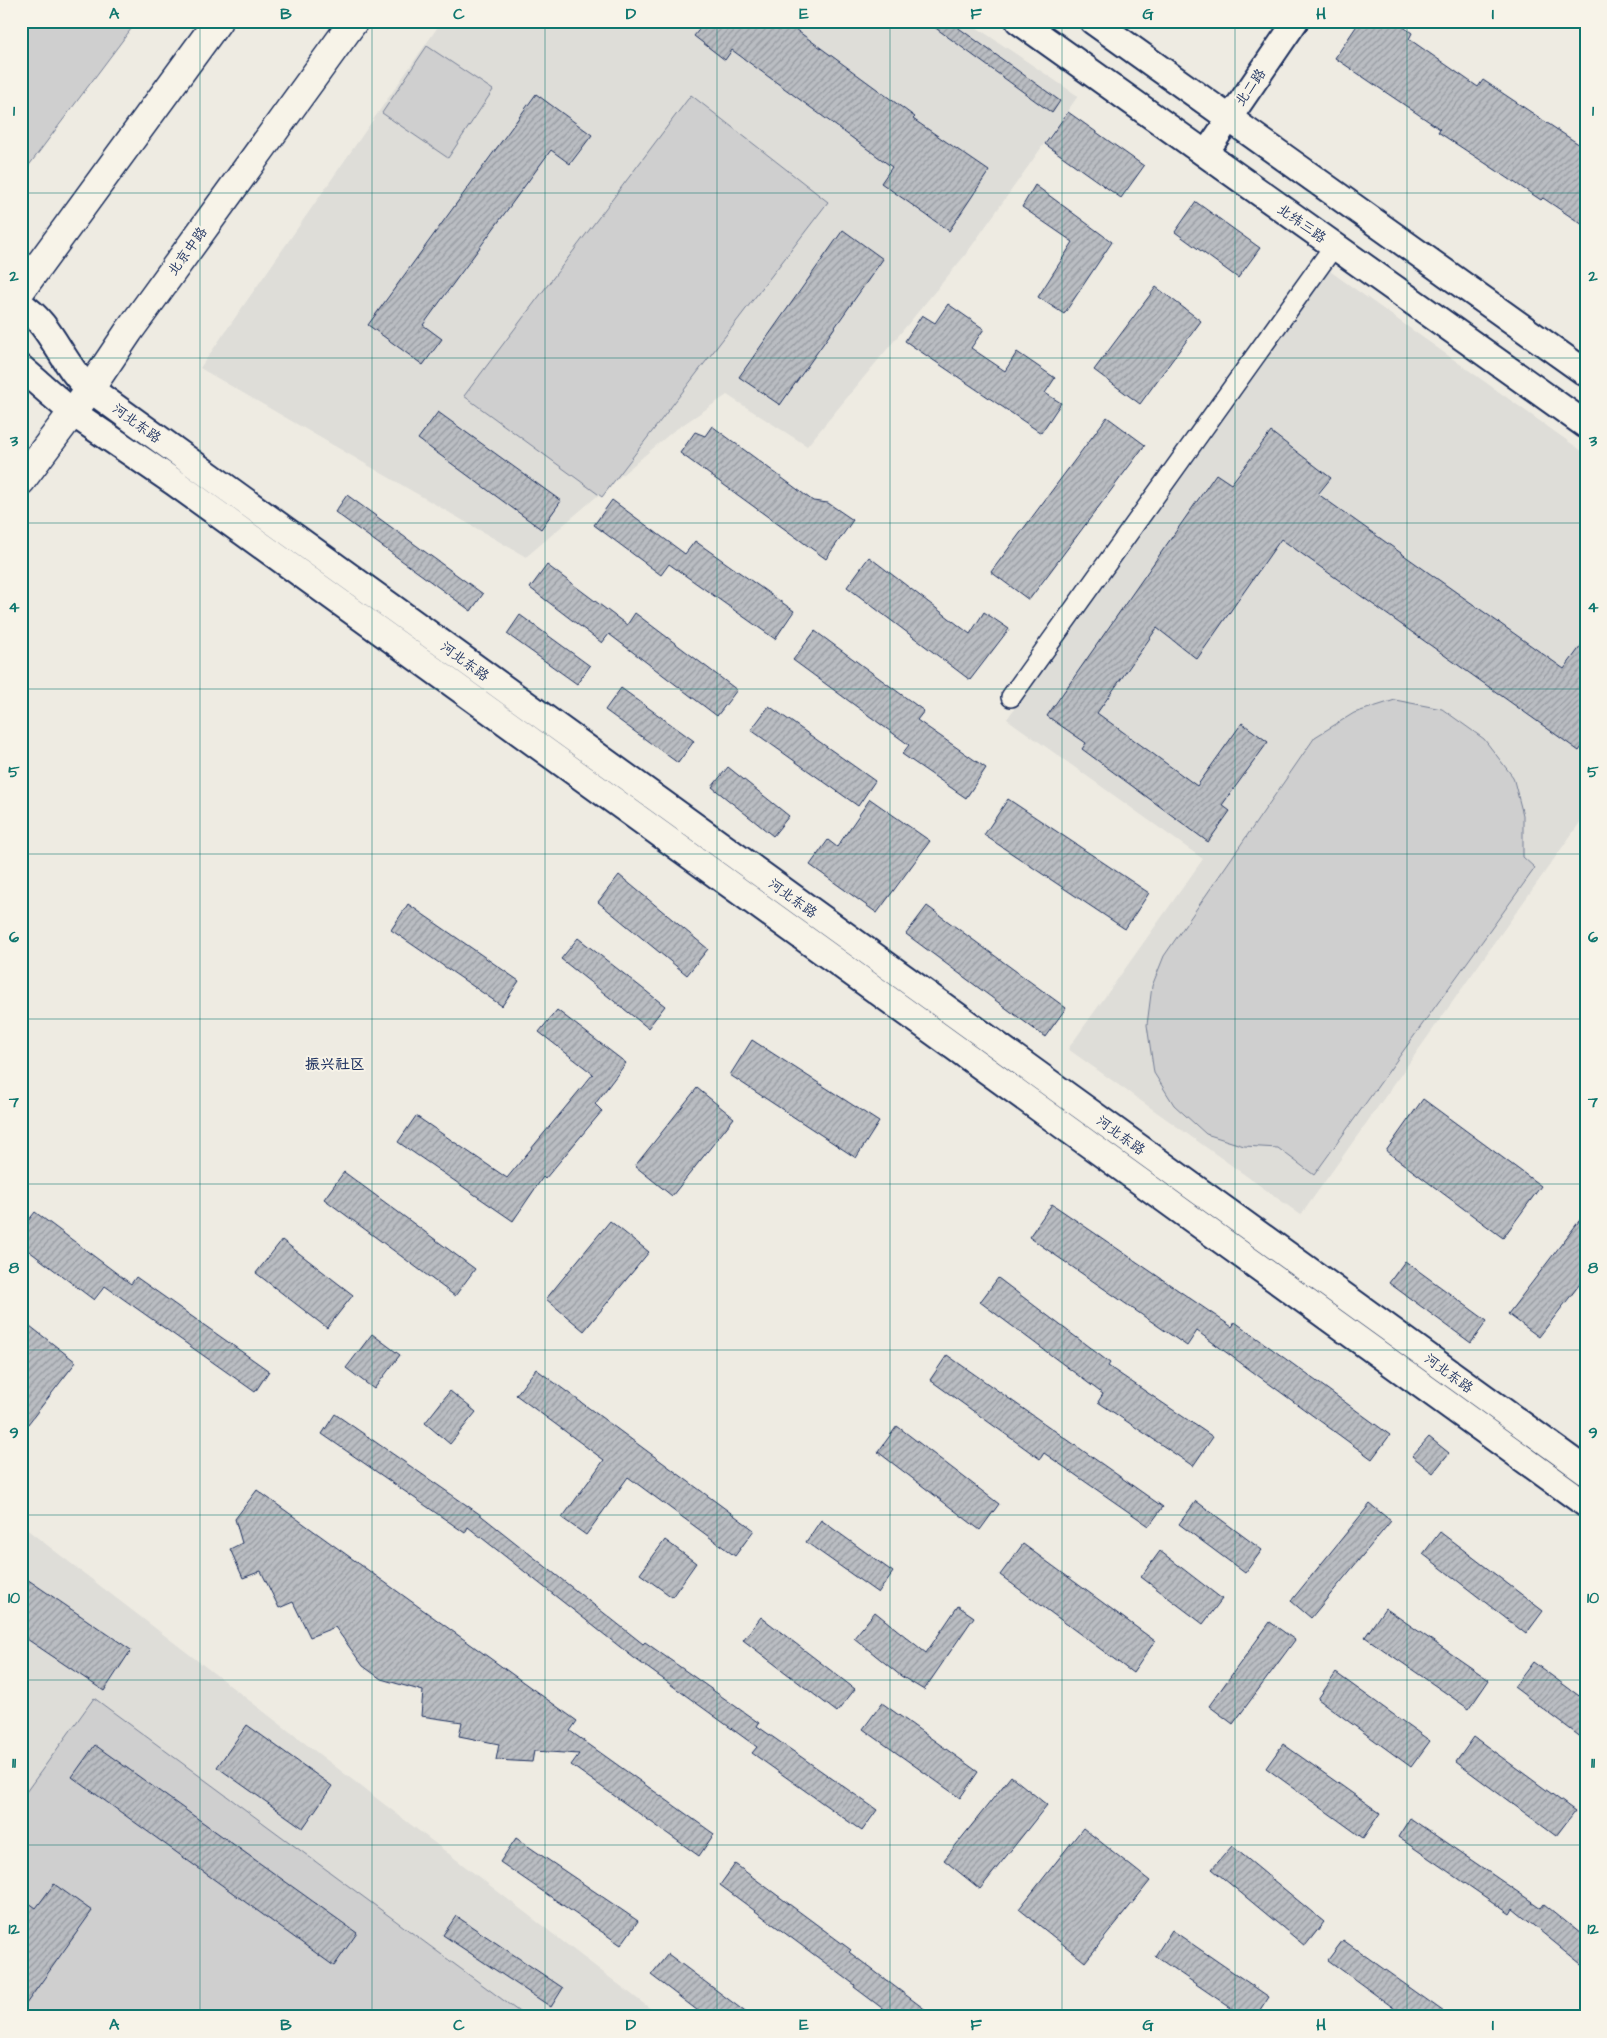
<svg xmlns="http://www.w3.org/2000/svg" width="1607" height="2038" viewBox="0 0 1607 2038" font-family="'Architects Daughter','LXGW WenKai TC',sans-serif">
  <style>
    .built { fill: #deddd8 }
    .grass { fill: #cfcfcf; stroke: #757f96 }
    .building { fill: url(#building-hatch); stroke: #1b2f5e }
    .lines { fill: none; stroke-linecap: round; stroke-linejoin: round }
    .minor-casing { stroke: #1b2f5e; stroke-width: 22 }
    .tertiary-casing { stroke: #1b2f5e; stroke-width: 28 }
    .secondary-casing { stroke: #1b2f5e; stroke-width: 30 }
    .primary-casing { stroke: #1b2f5e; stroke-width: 31 }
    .minor { stroke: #f7f3e8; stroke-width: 19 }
    .tertiary { stroke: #f7f3e8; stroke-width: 24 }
    .secondary { stroke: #f7f3e8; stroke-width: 26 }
    .primary { stroke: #f7f3e8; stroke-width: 28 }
    .grid { fill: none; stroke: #0f766e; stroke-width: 1; stroke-opacity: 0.55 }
    .labels { text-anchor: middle; stroke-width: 4; stroke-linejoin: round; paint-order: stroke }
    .street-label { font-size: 14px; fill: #1b2f5e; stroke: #f7f3e8 }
    .neighbourhood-label { font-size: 15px; font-weight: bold; fill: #1b2f5e; stroke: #f7f3e8 }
    .neatline { fill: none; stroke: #0f766e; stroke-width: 2 }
    .grid-label { font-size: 16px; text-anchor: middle; font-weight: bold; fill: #0f766e }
  </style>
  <defs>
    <pattern id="building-hatch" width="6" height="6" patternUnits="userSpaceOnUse" patternTransform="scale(1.25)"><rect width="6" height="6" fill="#babdc2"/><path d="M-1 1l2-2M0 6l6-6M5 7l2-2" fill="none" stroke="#969aa1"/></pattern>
  </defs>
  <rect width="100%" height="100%" fill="#eeebe2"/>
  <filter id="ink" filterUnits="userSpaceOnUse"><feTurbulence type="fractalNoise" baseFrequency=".02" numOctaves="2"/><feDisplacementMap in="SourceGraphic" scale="10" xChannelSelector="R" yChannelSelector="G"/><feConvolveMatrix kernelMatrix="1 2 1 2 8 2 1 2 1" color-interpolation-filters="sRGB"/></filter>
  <g filter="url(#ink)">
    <path class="built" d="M 442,21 L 967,21 L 1078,96 L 966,254 L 807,446 L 727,395 L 672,432 L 526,557 L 200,368 Z
      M 1327,269 L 1586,454 L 1586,814 L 1301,1215 L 1068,1049 L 1203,859 L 1007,719 Z
      M 21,1525 L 661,2017 L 21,2017 Z"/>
    <path class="grass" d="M 21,21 L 137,21 L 21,176 Z
      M 427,46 L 493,90 L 448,158 L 382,113 Z
      M 691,95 L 828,202 L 602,497 L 464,396 Z
      M 1395,700 L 1442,709 L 1484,739 L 1513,777 L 1523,815 L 1523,857 L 1535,868 L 1314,1175 L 1278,1148 L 1244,1146 L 1206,1134 L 1174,1105 L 1154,1073 L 1147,1025 L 1152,986 L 1164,956 L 1315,737 L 1354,713 Z
      M 94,1698 L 526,2017 L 21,2017 L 21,1799 Z"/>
    <path class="building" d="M 706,21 L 784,21 L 915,117 L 913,119 L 989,171 L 949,231 L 881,183 L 892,167 L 732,50 L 725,60 L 694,36 Z
      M 926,21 L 949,21 L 1060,101 L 1052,113 Z
      M 1360,21 L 1395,21 L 1412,33 L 1409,39 L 1478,87 L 1483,80 L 1586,149 L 1586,227 L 1543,198 L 1541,200 L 1438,132 L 1440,129 L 1335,58 Z
      M 536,94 L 592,135 L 570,164 L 551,150 L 423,325 L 442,339 L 423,365 L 368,325 Z
      M 1068,112 L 1144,166 L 1121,198 L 1045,144 Z
      M 1035,185 L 1112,242 L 1064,314 L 1038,297 L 1073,242 L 1022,207 Z
      M 1196,202 L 1260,248 L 1238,278 L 1175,232 Z
      M 843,230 L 883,259 L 780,405 L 739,377 Z
      M 1156,287 L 1201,321 L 1140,404 L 1094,370 Z
      M 948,304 L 984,329 L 971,348 L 1005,371 L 1017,352 L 1055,378 L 1045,393 L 1061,403 L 1041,433 L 905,341 L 922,315 L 935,323 Z
      M 438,412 L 561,501 L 541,529 L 418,439 Z
      M 1107,417 L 1145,445 L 1029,600 L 991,572 Z
      M 712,426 L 813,501 L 828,503 L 853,520 L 826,559 L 680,453 L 695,432 L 705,436 Z
      M 1271,432 L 1331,478 L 1318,494 L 1564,669 L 1586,639 L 1586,741 L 1579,751 L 1281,539 L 1197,659 L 1157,628 L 1097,713 L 1197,786 L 1242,723 L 1268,742 L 1222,805 L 1230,811 L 1208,842 L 1082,749 L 1086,743 L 1047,716 L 1216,474 L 1231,484 Z
      M 347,495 L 483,594 L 471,611 L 335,512 Z
      M 612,500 L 685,554 L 695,541 L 794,611 L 775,639 L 669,564 L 661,575 L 594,525 Z
      M 869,557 L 970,634 L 984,612 L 1009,629 L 970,680 L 847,587 Z
      M 547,565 L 627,625 L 635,613 L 737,690 L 717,716 L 609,634 L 602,643 L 530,588 Z
      M 520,615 L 590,666 L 577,684 L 507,634 Z
      M 815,631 L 924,711 L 917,720 L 986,768 L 966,798 L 902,754 L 909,745 L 793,660 Z
      M 621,688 L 694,741 L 678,763 L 605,710 Z
      M 769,706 L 875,781 L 858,806 L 751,730 Z
      M 728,767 L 789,816 L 773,836 L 712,787 Z
      M 870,799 L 930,841 L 877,913 L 810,865 L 828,840 L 837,847 Z
      M 1008,799 L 1149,893 L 1125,929 L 984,835 Z
      M 619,875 L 708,949 L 687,975 L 598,902 Z
      M 408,904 L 519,981 L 502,1006 L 391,930 Z
      M 927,906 L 1066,1008 L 1045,1037 L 906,934 Z
      M 578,938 L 665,1006 L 648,1028 L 561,959 Z
      M 557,1010 L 626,1063 L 595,1104 L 602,1111 L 545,1179 L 543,1177 L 513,1221 L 398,1142 L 416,1116 L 507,1178 L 593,1074 L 539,1032 Z
      M 752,1040 L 879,1122 L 856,1158 L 730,1075 Z
      M 697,1088 L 734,1118 L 672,1196 L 635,1166 Z
      M 1423,1099 L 1541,1186 L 1503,1238 L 1386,1151 Z
      M 344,1172 L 475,1269 L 455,1296 L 324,1199 Z
      M 1052,1204 L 1232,1327 L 1235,1322 L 1390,1435 L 1372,1459 L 1197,1331 L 1187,1346 L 1029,1237 Z
      M 35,1212 L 131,1284 L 136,1277 L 269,1371 L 255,1392 L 105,1286 L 94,1300 L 21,1245 L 21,1230 Z
      M 1586,1212 L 1586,1276 L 1539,1337 L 1508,1314 Z
      M 610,1221 L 649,1252 L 584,1331 L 546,1299 Z
      M 282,1240 L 353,1295 L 327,1328 L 256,1273 Z
      M 1405,1261 L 1487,1321 L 1471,1343 L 1389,1283 Z
      M 998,1278 L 1110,1363 L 1108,1366 L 1213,1437 L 1193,1466 L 1098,1402 L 1103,1394 L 980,1302 Z
      M 21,1319 L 76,1362 L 21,1433 Z
      M 372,1334 L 400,1355 L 374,1389 L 346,1368 Z
      M 947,1355 L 1163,1507 L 1149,1526 L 1044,1453 L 1040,1459 L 930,1380 Z
      M 536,1369 L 754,1530 L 735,1556 L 628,1477 L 586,1535 L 562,1518 L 604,1460 L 516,1395 Z
      M 450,1391 L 476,1412 L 450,1444 L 425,1423 Z
      M 335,1414 L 478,1513 L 643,1644 L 645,1642 L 759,1723 L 757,1726 L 877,1810 L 862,1831 L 752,1753 L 757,1747 L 634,1658 L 468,1527 L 465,1533 L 322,1434 Z
      M 897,1426 L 999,1504 L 980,1530 L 878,1452 Z
      M 1429,1437 L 1449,1453 L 1433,1473 L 1412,1456 Z
      M 257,1490 L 577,1721 L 570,1731 L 714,1834 L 699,1856 L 571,1765 L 579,1754 L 534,1751 L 532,1762 L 496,1760 L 499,1744 L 459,1736 L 462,1722 L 421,1716 L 423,1691 L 381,1679 L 363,1666 L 335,1627 L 310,1637 L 293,1602 L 279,1608 L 261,1571 L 243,1578 L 230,1549 L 242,1543 L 235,1519 Z
      M 1196,1501 L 1262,1550 L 1245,1573 L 1179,1524 Z
      M 1370,1504 L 1391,1521 L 1311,1618 L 1291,1601 Z
      M 821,1520 L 893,1572 L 878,1593 L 806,1542 Z
      M 1440,1532 L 1543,1611 L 1526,1634 L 1423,1554 Z
      M 665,1540 L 696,1563 L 672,1597 L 640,1574 Z
      M 1023,1544 L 1155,1641 L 1133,1673 L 1000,1575 Z
      M 1160,1551 L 1222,1599 L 1203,1624 L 1141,1577 Z
      M 21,1575 L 131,1650 L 104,1691 L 21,1635 Z
      M 958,1606 L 974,1617 L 924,1690 L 901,1676 L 854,1638 L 875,1612 L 926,1653 Z
      M 1385,1608 L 1489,1680 L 1469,1709 L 1365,1637 Z
      M 761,1617 L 855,1689 L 837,1712 L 743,1640 Z
      M 1270,1622 L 1295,1640 L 1233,1724 L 1209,1706 Z
      M 1533,1662 L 1586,1701 L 1586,1741 L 1514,1687 Z
      M 1336,1673 L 1430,1741 L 1411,1767 L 1318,1699 Z
      M 882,1703 L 978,1772 L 960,1798 L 863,1729 Z
      M 247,1725 L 332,1786 L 303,1828 L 217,1767 Z
      M 1474,1737 L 1575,1811 L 1556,1836 L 1456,1762 Z
      M 1283,1744 L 1380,1813 L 1363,1838 L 1266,1768 Z
      M 95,1745 L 357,1933 L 334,1966 L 72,1777 Z
      M 1011,1776 L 1047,1805 L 980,1889 L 944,1860 Z
      M 1410,1818 L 1541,1908 L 1544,1904 L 1586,1938 L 1586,1968 L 1513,1909 L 1510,1914 L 1398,1837 Z
      M 1083,1828 L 1150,1881 L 1085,1962 L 1019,1909 Z
      M 516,1838 L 638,1921 L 621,1945 L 500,1862 Z
      M 1232,1846 L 1324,1922 L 1305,1946 L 1212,1869 Z
      M 735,1864 L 851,1950 L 849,1952 L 935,2017 L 894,2017 L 854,1987 L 855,1985 L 720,1885 Z
      M 54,1884 L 92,1911 L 21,2011 L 21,1897 L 36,1908 Z
      M 456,1916 L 563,1988 L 551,2007 L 443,1935 Z
      M 1172,1930 L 1269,1997 L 1256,2017 L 1244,2017 L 1155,1956 Z
      M 1343,1940 L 1451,2017 L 1406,2017 L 1328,1960 Z
      M 668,1954 L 752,2017 L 706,2017 L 651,1975 Z"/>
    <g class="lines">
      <defs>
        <path id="minor" d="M 1011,697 L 1334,246"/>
        <path id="tertiary" d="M 1205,154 L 1296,21"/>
        <path id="secondary" d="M 1019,21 L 1586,425
          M 1093,21 L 1586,373
          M 21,305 C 52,324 62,366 90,389 L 1586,1471
          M 21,368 L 73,413 L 174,482 L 1586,1504"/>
        <path id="primary" d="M 21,290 L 218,21
          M 21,481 L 90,389 L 129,331 L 354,21"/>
      </defs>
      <use href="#minor" class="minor-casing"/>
      <use href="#tertiary" class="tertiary-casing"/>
      <use href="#secondary" class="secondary-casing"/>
      <use href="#primary" class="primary-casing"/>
      <use href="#minor" class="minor"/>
      <use href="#tertiary" class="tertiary"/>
      <use href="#secondary" class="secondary"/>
      <use href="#primary" class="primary"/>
    </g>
  </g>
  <path class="grid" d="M 200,21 L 200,2017M 372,21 L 372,2017M 545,21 L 545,2017M 717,21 L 717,2017M 890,21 L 890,2017M 1062,21 L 1062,2017M 1235,21 L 1235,2017M 1407,21 L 1407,2017M 21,193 L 1586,193M 21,358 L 1586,358M 21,523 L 1586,523M 21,689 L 1586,689M 21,854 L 1586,854M 21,1019 L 1586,1019M 21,1184 L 1586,1184M 21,1350 L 1586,1350M 21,1515 L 1586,1515M 21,1680 L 1586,1680M 21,1845 L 1586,1845"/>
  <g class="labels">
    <g class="street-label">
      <text transform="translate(1250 87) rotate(-55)" y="5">北二路</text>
      <text transform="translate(1302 223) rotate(35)" y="5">北纬三路</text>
      <text transform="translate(187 251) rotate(-54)" y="5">北京中路</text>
      <text transform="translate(137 423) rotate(36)" y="5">河北东路</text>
      <text transform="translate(465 661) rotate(36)" y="5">河北东路</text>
      <text transform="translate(793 898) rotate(36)" y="5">河北东路</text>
      <text transform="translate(1121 1135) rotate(36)" y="5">河北东路</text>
      <text transform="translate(1449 1373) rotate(36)" y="5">河北东路</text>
    </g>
    <g class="neighbourhood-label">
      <text x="335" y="1069">振兴社区</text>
    </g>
  </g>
  <rect width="1607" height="2038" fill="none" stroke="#f7f3e8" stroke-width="55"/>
  <rect x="28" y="28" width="1552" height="1982" class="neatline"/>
  <g class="grid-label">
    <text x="114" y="19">A</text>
    <text x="286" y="19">B</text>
    <text x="459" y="19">C</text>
    <text x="631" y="19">D</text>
    <text x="804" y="19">E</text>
    <text x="976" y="19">F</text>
    <text x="1148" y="19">G</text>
    <text x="1321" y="19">H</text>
    <text x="1493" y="19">I</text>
    <text x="14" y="116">1</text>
    <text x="1593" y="116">1</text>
    <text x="14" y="281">2</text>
    <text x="1593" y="281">2</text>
    <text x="14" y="446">3</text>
    <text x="1593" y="446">3</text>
    <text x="14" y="612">4</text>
    <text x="1593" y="612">4</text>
    <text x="14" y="777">5</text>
    <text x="1593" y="777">5</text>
    <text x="14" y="942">6</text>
    <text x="1593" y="942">6</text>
    <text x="14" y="1107">7</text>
    <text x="1593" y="1107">7</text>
    <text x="14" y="1273">8</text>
    <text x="1593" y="1273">8</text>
    <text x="14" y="1438">9</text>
    <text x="1593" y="1438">9</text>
    <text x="14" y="1603">10</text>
    <text x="1593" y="1603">10</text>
    <text x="14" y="1768">11</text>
    <text x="1593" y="1768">11</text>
    <text x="14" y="1934">12</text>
    <text x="1593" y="1934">12</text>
    <text x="114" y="2030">A</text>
    <text x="286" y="2030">B</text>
    <text x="459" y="2030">C</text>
    <text x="631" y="2030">D</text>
    <text x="804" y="2030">E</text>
    <text x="976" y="2030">F</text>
    <text x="1148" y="2030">G</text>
    <text x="1321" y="2030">H</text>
    <text x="1493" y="2030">I</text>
  </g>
</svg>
